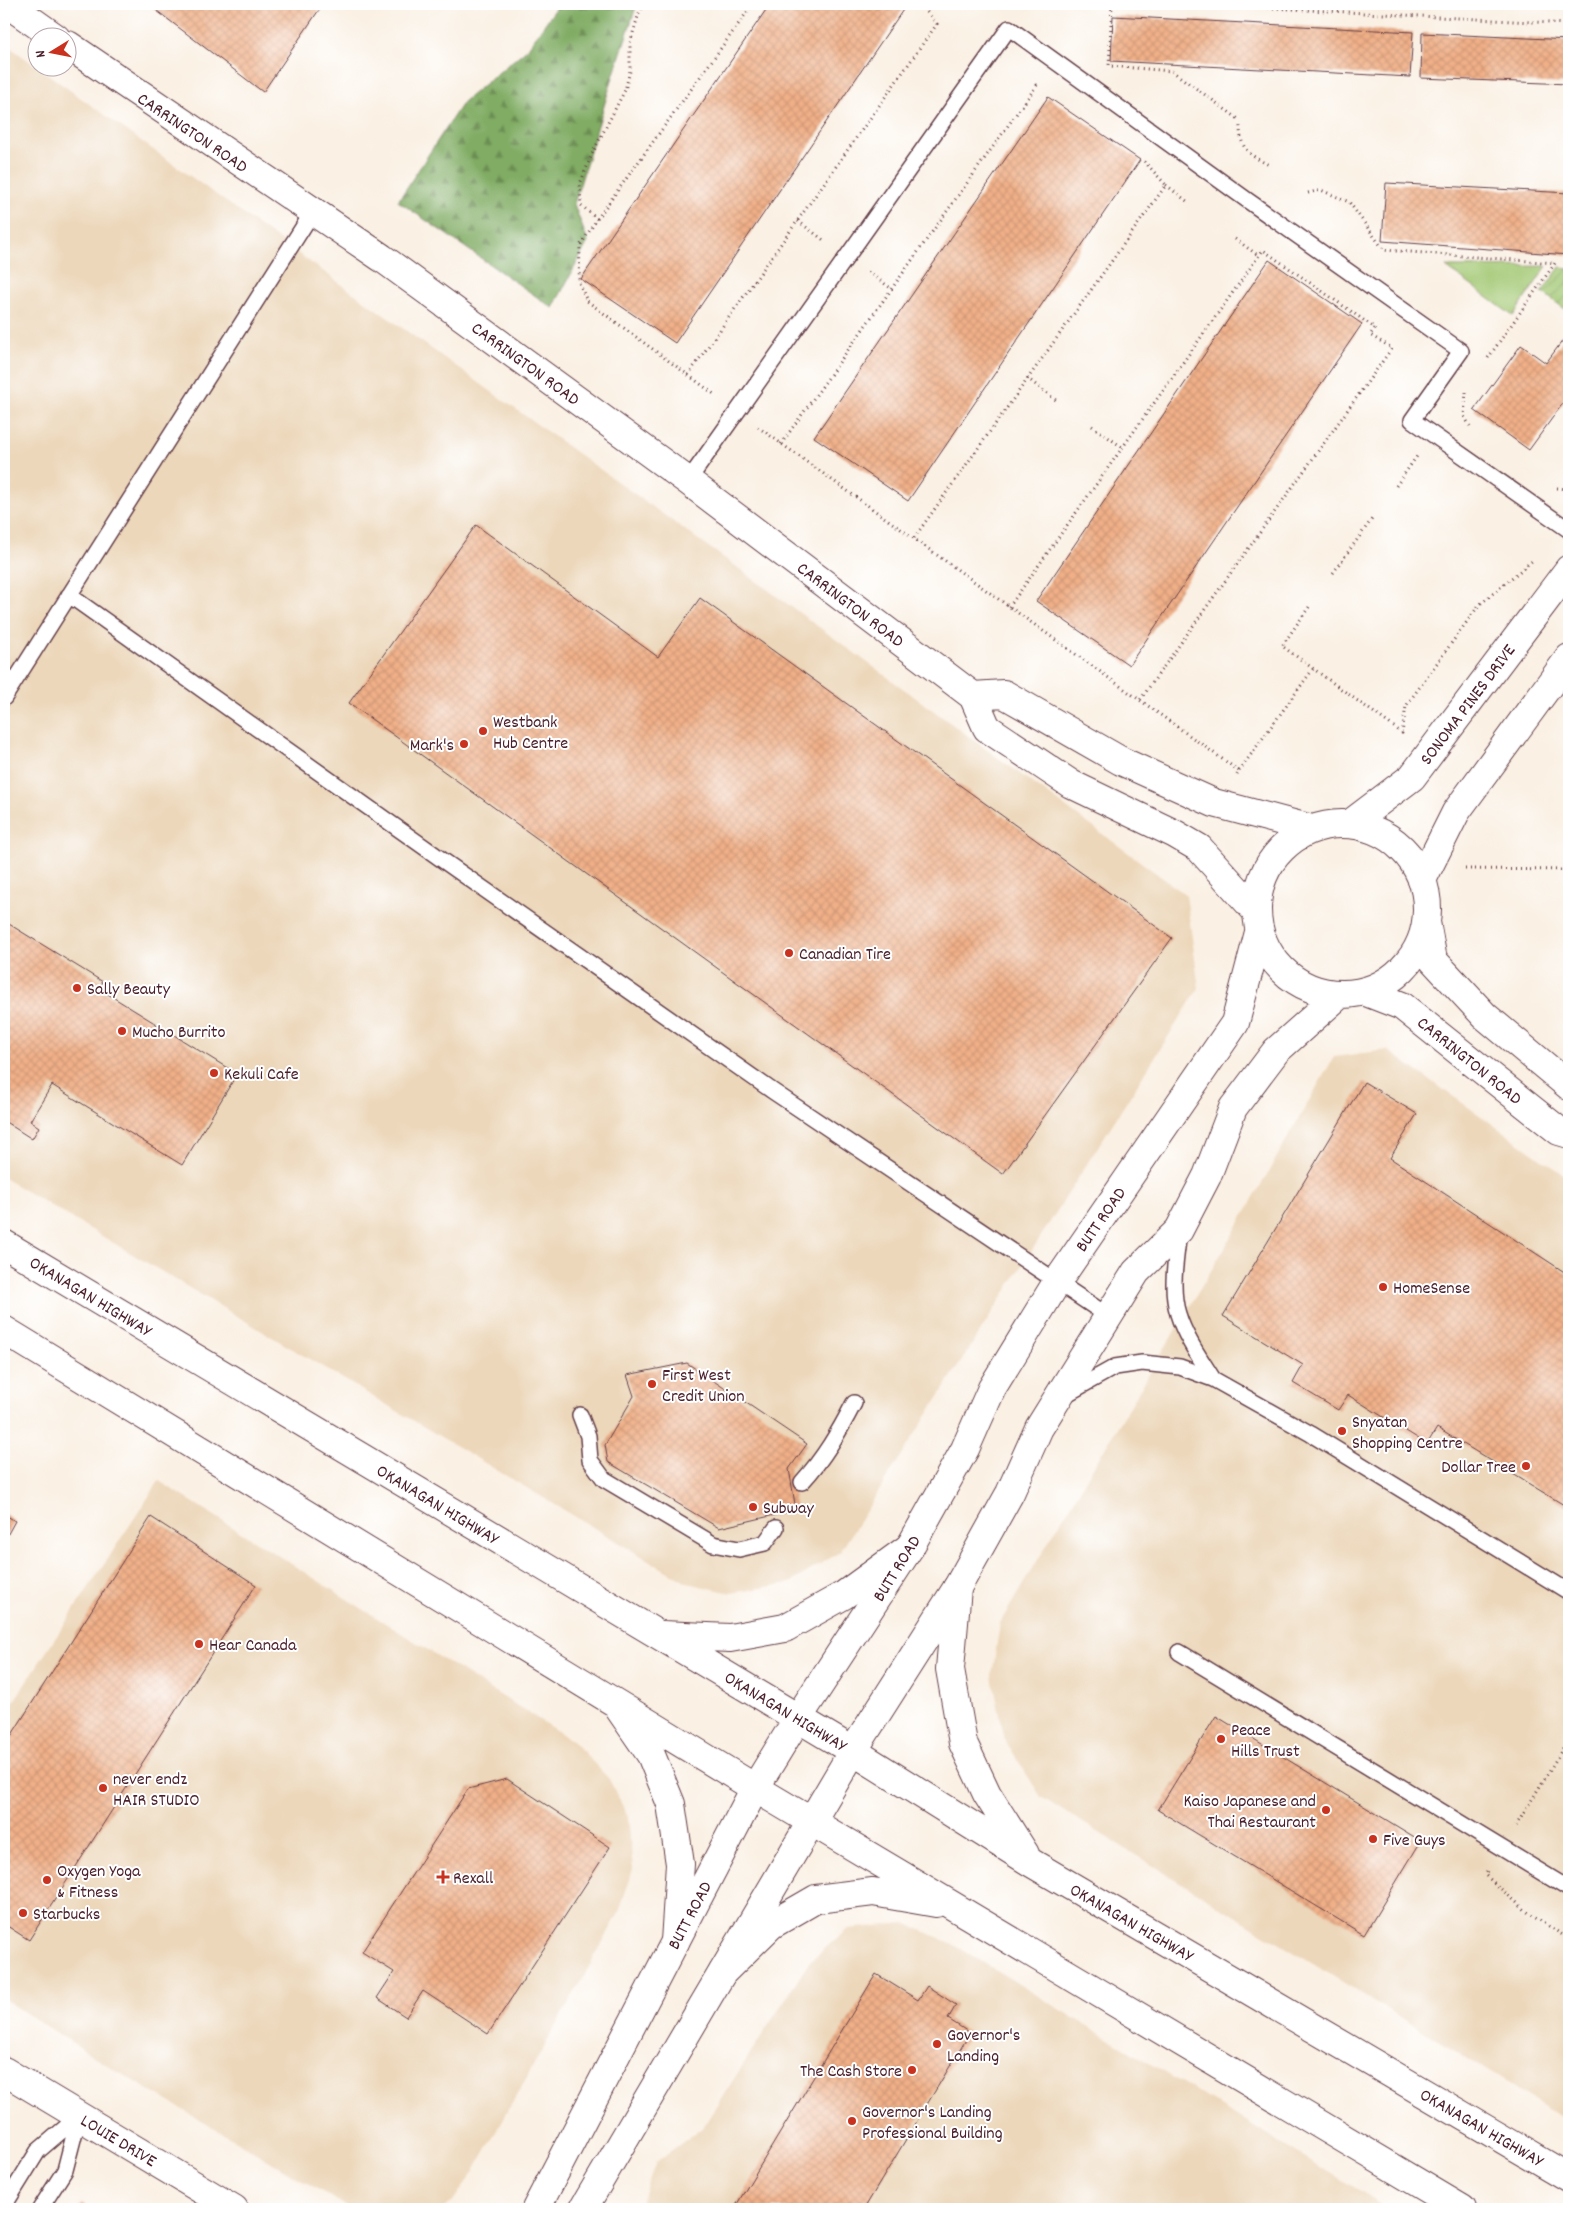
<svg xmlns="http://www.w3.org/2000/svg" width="1573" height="2213" viewBox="0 0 1573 2213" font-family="Dekko,sans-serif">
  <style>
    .built { fill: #ecd7ba }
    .green { fill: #a1c771; stroke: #76734e }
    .forest { fill: url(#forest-firs); stroke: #656647 }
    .garden { fill: url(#garden-furrows); stroke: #76734e }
    .building { fill: url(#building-cross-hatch) }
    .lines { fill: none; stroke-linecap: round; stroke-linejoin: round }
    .lane-casing { stroke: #643e47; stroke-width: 18 }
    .street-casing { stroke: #643e47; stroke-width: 30 }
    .secondary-casing { stroke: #643e47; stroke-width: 30 }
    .highway-casing { stroke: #643e47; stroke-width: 30 }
    .path { stroke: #643e47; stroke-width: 3; stroke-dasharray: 1 4; stroke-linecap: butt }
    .lane { stroke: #fff; stroke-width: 15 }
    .street { stroke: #fff; stroke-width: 28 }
    .secondary { stroke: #fff; stroke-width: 28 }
    .highway { stroke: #fff; stroke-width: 28 }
    .poi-dot { fill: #c8321e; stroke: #fff; stroke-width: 2 }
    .labels { text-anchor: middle; stroke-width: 4; stroke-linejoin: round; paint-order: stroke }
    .street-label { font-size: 18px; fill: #4a1f2b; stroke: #fff }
    .poi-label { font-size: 18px; fill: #4a1f2b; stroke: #fff; text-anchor: start }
  </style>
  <defs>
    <pattern id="forest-firs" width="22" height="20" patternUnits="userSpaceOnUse" patternTransform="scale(1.25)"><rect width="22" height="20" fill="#80ac63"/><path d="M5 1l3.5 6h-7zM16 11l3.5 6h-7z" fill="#6b8b52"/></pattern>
    <pattern id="garden-furrows" width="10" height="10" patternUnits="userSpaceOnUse" patternTransform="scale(1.25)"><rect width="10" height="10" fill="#a1c771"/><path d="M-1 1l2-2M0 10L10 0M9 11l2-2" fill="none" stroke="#8caa62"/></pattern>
    <pattern id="building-cross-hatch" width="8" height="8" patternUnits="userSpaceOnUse" patternTransform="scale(1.25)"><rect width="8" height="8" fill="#f0b088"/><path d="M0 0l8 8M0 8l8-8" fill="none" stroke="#cf9776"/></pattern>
  </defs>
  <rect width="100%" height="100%" fill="#fff"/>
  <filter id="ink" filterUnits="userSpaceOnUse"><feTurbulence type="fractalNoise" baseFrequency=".02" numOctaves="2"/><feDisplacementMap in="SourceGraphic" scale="10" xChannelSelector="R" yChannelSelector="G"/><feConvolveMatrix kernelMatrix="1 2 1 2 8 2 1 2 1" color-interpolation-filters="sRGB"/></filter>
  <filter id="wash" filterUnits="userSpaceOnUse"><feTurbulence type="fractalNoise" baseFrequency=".0096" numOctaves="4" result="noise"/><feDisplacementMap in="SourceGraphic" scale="20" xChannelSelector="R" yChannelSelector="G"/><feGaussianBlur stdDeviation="1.12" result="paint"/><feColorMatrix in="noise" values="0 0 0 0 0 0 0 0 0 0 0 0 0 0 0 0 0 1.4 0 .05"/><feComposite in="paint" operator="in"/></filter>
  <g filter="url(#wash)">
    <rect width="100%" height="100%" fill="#faf0e3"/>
    <path class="built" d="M 4,43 L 738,568 L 1186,895 L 1199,988 L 840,1552 L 790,1583 L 731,1593 L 687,1583 L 4,1178 Z
      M 1387,1050 L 1569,1178 L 1569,2121 L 1041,1797 L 1005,1740 L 992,1676 L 1000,1623 L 1230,1239 L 1334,1057 Z
      M 159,1481 L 573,1741 L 609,1779 L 628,1817 L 633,1869 L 618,1915 L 474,2171 L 453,2201 L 444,2209 L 351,2209 L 115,2070 L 4,1999 L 4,1716 Z
      M 905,1923 L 951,1943 L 1390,2209 L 638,2209 L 656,2162 L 703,2127 L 810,1961 L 848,1929 Z"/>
    <path class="green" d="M 1547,266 L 1513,316 L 1446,267 Z"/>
    <path class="forest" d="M 559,4 L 637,4 L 611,83 L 574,204 L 588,242 L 553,308 L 398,201 L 463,102 L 527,49 Z"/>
    <path class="garden" d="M 1560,267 L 1569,268 L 1569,312 L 1542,292 Z"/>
    <g id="blocks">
      <path class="building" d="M 148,4 L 323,4 L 263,92 Z
        M 770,4 L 907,4 L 675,343 L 581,279 Z
        M 1113,16 L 1413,32 L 1410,77 L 1111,61 Z
        M 1422,33 L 1569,40 L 1569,84 L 1421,78 Z
        M 1048,97 L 1140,160 L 908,501 L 814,437 Z
        M 1386,183 L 1569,193 L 1569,255 L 1382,241 Z
        M 1269,260 L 1362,324 L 1129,665 L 1036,601 Z
        M 1566,336 L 1569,339 L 1569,395 L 1529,450 L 1474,410 L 1521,345 L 1546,363 Z
        M 476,525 L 658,657 L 700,598 L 1172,938 L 1003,1174 L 349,703 Z
        M 4,921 L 103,982 L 98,988 L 237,1074 L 182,1165 L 52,1085 L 30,1121 L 39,1127 L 32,1139 L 4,1121 Z
        M 1364,1082 L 1417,1114 L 1390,1158 L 1569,1275 L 1569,1508 L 1437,1428 L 1427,1444 L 1348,1395 L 1338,1410 L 1293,1383 L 1303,1365 L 1223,1316 Z
        M 687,1363 L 807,1444 L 789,1469 L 796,1510 L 719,1528 L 608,1462 L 605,1445 L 634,1396 L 627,1375 Z
        M 4,1514 L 15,1521 L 4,1541 Z
        M 151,1517 L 256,1585 L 29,1940 L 4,1924 L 4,1747 Z
        M 1216,1716 L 1421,1841 L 1364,1935 L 1158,1810 Z
        M 507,1779 L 610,1847 L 488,2034 L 423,1991 L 406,2017 L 377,1998 L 394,1972 L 362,1952 L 468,1789 Z
        M 876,1974 L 918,2000 L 927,1986 L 956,2005 L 948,2019 L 970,2033 L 864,2209 L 734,2209 Z
        M 82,2204 L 91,2209 L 79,2209 Z"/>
    </g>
  </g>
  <g filter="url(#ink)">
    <use href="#blocks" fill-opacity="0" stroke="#643e47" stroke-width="1"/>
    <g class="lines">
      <defs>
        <path id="lane" d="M 688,481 L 1009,28 L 1247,200 L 1461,351 L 1412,420 L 1569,530
          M 69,595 L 441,859 L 774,1092 L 1108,1316
          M 4,698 L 312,213
          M 1179,1232 C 1176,1258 1170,1289 1178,1314 C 1185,1337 1200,1358 1213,1379
          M 1065,1395 L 1115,1367 L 1142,1363 L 1180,1367 L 1213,1379 L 1311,1434 L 1569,1592
          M 580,1415 L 588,1436 L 590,1460 L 604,1479 L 713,1544 L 739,1549 L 765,1543 L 776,1528
          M 802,1482 C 824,1458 839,1432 854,1403
          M 1179,1652 L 1569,1889
          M 4,2206 L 38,2151 L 79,2116
          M 40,2209 L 65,2170 L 79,2116"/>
        <path id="street" d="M 1350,824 L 1412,777 L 1569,569
          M 1422,880 L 1456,812 L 1569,658"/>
        <path id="secondary" d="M 8,4 L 56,38
          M 68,45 L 382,258 L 688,481 L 973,696 L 987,728 L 1071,784 L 1175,834 L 1199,848 L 1256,911
          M 973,696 L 1004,694 L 1121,761 L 1214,803 L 1312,829
          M1257 909a85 85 0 1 1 170 0a85 85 0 1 1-170 0Z
          M 1426,922 L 1433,960 L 1485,1016 L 1569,1086
          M 1366,992 L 1402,1006 L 1559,1131 L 1569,1134
          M 4,2071 L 234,2209
          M 536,2209 L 755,1788 L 798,1718 L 910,1547 L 965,1449 L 992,1388 L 1057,1282 L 1235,1023 L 1259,932
          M 583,2209 L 853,1751 L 957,1588 L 1010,1493 L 1039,1428 L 1136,1272 L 1179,1230 L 1207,1176 L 1233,1108 L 1276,1051 L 1339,995"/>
        <path id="highway" d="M 4,1244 L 853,1751 L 1030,1862 L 1569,2178
          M 4,1330 L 755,1788 L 1462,2209
          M 957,1588 L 950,1669 L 963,1743 L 987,1794 L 1025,1854
          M 662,1635 L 730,1638 L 785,1628 L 844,1595 L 910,1547
          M 620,1710 L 651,1755 L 671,1804 L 680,1864 L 675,1942
          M 723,1972 L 771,1925 L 816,1899 L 873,1892 L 936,1903"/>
      </defs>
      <use href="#lane" class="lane-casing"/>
      <use href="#street" class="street-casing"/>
      <use href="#secondary" class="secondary-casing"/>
      <use href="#highway" class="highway-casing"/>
      <path class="path" d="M 644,4 L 639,13 L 630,43 L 630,71 L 625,90 L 592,154 L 580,184 L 581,205 L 597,219 L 580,246 L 579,283 L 587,301 L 714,394
        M 1112,4 L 1109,66 L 1172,71 L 1240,120 C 1239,149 1247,154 1271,166
        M 1198,4 L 1569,24
        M 1166,185 L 1188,202
        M 1308,193 L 1321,190 L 1349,202 L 1384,250 L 1555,263 L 1488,358
        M 597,219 L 753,4
        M 798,221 L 825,241
        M 1235,239 L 1259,256
        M 868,272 L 892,289
        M 688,375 L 937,24 L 920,4
        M 1027,378 L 1057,401
        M 1466,392 L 1464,416 L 1470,426
        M 1092,426 L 1122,447
        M 758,427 L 1239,771 L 1237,775
        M 781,444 L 1037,85 L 1039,86
        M 1396,486 L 1417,456
        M 1557,488 L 1569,489
        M 914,538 L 1166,185 L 1144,161
        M 1333,573 L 1372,519
        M 1009,607 L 1263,250 L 1375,328 L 1370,335 L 1392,348 L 1140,700
        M 1309,607 L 1282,646 L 1402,733 L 1406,706 L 1479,605 L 1532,561
        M 1239,771 L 1313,669
        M 1465,869 L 1569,870
        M 1516,1826 L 1569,1738
        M 1487,1872 L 1485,1875 L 1531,1915 L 1569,1939"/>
      <use href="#lane" class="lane"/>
      <use href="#street" class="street"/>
      <use href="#secondary" class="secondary"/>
      <use href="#highway" class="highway"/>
    </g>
  </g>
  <g class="poi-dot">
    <circle cx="483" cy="731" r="5"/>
    <circle cx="464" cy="744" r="5"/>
    <circle cx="789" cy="953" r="5"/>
    <circle cx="77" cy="988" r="5"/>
    <circle cx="122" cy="1031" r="5"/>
    <circle cx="214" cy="1073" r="5"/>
    <circle cx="1383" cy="1287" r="5"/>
    <circle cx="652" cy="1384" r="5"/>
    <circle cx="1342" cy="1431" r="5"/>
    <circle cx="1526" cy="1466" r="5"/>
    <circle cx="753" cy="1507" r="5"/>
    <circle cx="199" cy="1644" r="5"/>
    <circle cx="1221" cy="1739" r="5"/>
    <circle cx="103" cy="1788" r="5"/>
    <circle cx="1326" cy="1810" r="5"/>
    <circle cx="1373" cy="1839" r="5"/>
    <path d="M440.5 1869.5h5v5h5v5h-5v5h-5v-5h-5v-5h5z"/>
    <circle cx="47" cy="1880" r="5"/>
    <circle cx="23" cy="1913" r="5"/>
    <circle cx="937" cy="2044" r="5"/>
    <circle cx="912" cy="2070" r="5"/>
    <circle cx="852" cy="2121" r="5"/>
  </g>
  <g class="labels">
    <g class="street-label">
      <text transform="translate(193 132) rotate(34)" y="6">CARRINGTON ROAD</text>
      <text transform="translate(526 363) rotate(36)" y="6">CARRINGTON ROAD</text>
      <text transform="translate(851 604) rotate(37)" y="6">CARRINGTON ROAD</text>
      <text transform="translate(1467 704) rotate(-53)" y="6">SONOMA PINES DRIVE</text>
      <text transform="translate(1470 1060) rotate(39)" y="6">CARRINGTON ROAD</text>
      <text transform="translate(1100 1219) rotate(-55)" y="6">BUTT ROAD</text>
      <text transform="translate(91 1296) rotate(31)" y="6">OKANAGAN HIGHWAY</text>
      <text transform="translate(438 1504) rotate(31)" y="6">OKANAGAN HIGHWAY</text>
      <text transform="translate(896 1568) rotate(-58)" y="6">BUTT ROAD</text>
      <text transform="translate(786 1711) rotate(31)" y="6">OKANAGAN HIGHWAY</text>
      <text transform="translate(689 1915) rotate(-62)" y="6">BUTT ROAD</text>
      <text transform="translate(1132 1922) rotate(30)" y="6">OKANAGAN HIGHWAY</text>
      <text transform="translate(1482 2127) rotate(30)" y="6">OKANAGAN HIGHWAY</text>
      <text transform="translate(119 2140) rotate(31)" y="6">LOUIE DRIVE</text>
    </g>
    <g class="poi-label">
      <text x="493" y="727">Westbank<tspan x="493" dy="21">Hub Centre</tspan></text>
      <text x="454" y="750" text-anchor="end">Mark's</text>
      <text x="799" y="959">Canadian Tire</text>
      <text x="87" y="994">Sally Beauty</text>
      <text x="132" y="1037">Mucho Burrito</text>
      <text x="224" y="1079">Kekuli Cafe</text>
      <text x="1393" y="1293">HomeSense</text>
      <text x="662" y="1380">First West<tspan x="662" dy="21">Credit Union</tspan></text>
      <text x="1352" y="1427">Snyatan<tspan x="1352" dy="21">Shopping Centre</tspan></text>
      <text x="1516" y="1472" text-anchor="end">Dollar Tree</text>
      <text x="763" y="1513">Subway</text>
      <text x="209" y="1650">Hear Canada</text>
      <text x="1231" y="1735">Peace<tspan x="1231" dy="21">Hills Trust</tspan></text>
      <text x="113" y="1784">never endz<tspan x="113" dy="21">HAIR STUDIO</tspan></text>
      <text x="1316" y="1806" text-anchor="end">Kaiso Japanese and<tspan x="1316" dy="21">Thai Restaurant</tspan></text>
      <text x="1383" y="1845">Five Guys</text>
      <text x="57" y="1876">Oxygen Yoga<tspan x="57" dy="21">&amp; Fitness</tspan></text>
      <text x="453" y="1883">Rexall</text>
      <text x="33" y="1919">Starbucks</text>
      <text x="947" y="2040">Governor's<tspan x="947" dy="21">Landing</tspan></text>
      <text x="902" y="2076" text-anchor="end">The Cash Store</text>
      <text x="862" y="2117">Governor's Landing<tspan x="862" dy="21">Professional Building</tspan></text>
    </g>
  </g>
  <rect width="1573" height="2213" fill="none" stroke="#fff" stroke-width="20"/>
  <g transform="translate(52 52) rotate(260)"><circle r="24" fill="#ffffff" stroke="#b7a5aa"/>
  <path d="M0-4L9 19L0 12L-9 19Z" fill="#c8321e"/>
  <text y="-8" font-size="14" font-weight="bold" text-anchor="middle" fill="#4a1f2b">N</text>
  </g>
</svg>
